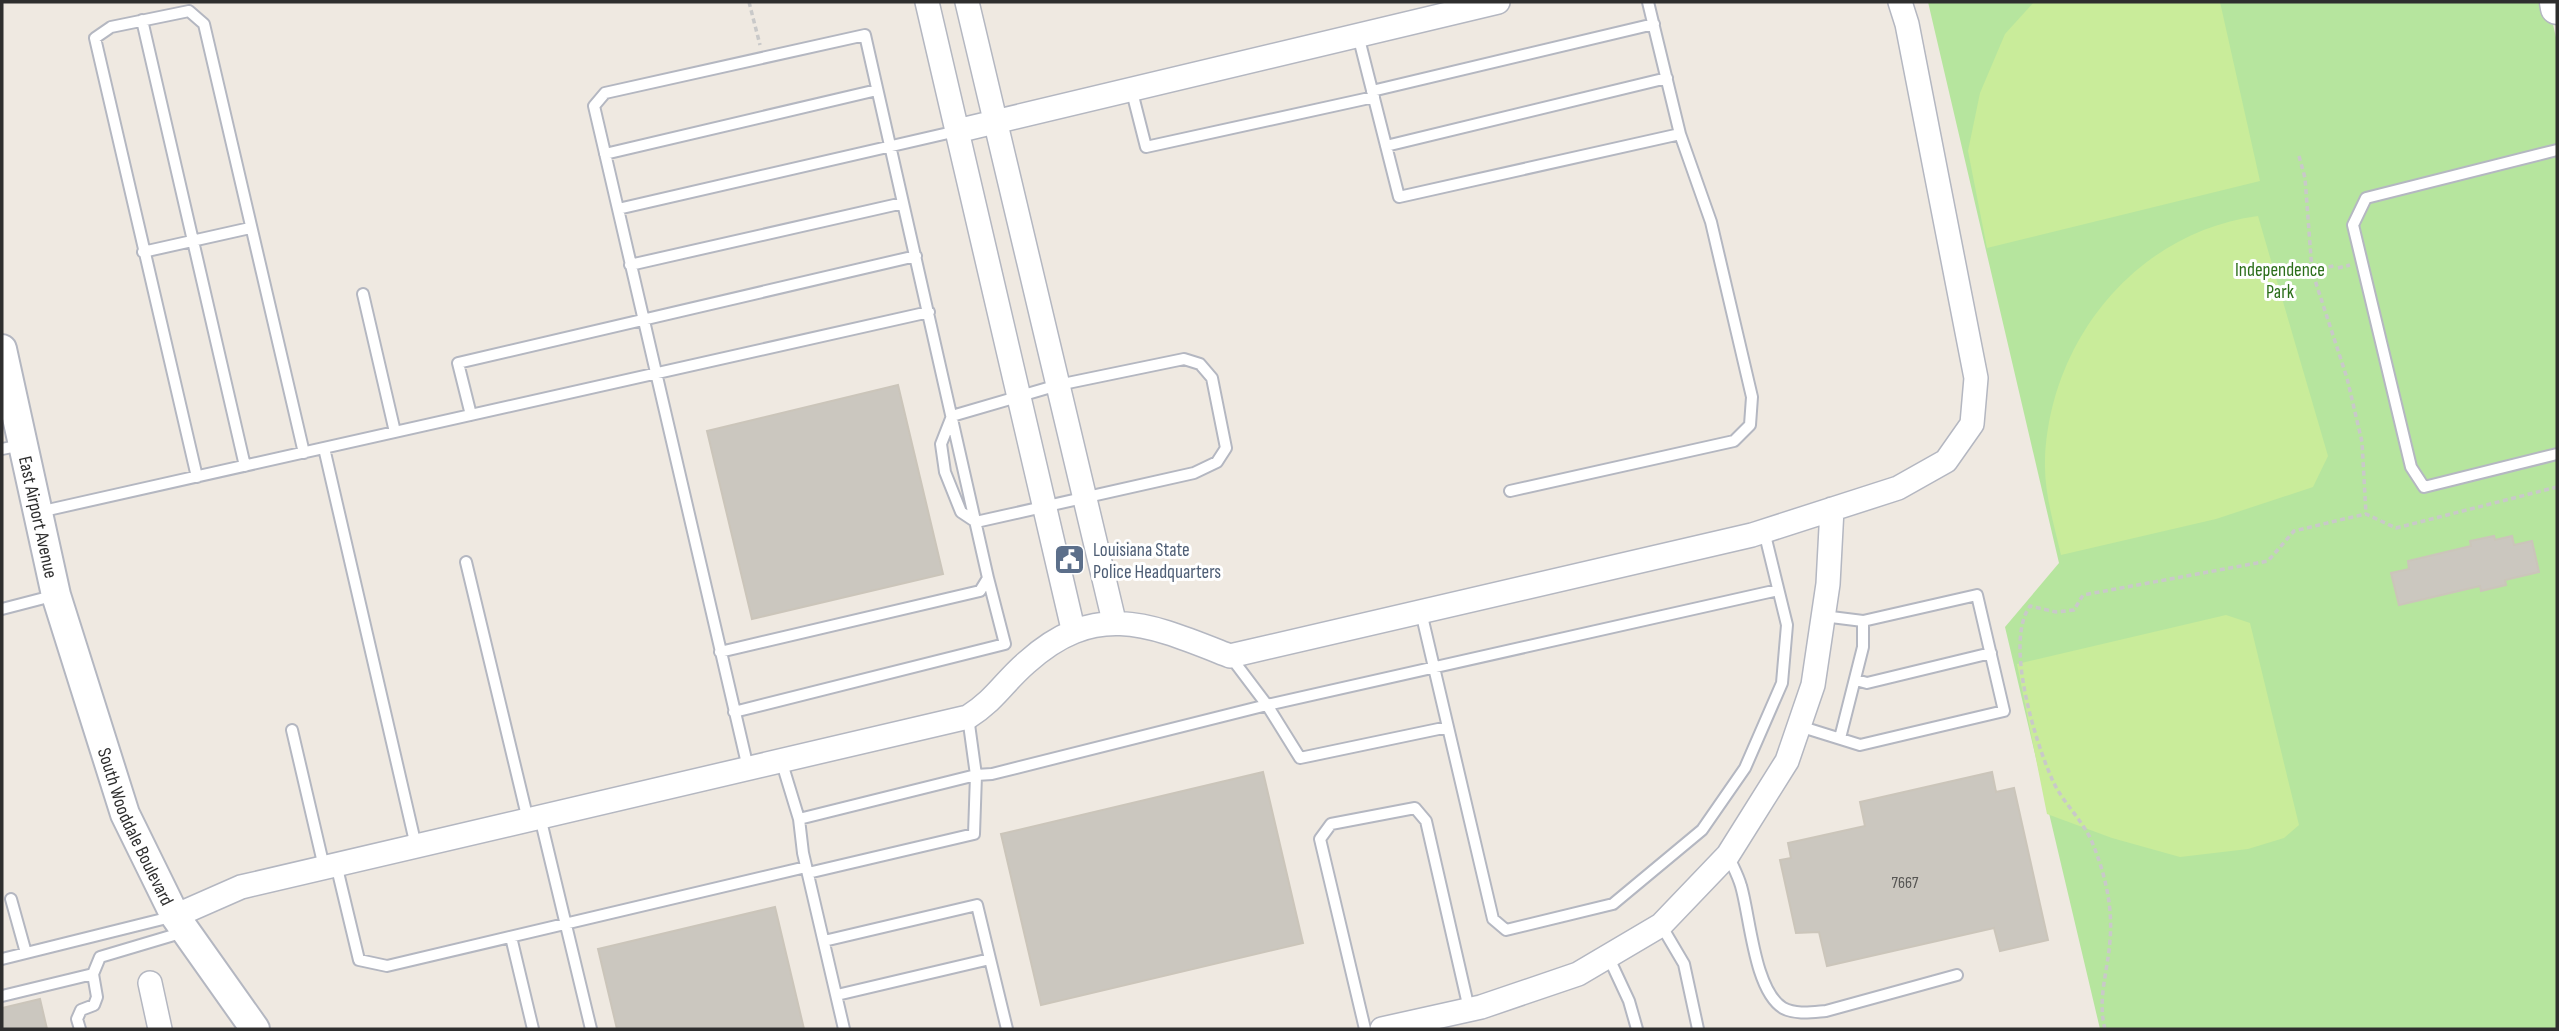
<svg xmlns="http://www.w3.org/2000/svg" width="2559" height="1031" viewBox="0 0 2559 1031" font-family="'Sofia Sans Condensed',sans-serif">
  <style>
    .green { fill: #b6e59e }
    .pitch { fill: #c9ec9a }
    .building { fill: #cbc7bf; stroke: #cbc5ba; stroke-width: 2 }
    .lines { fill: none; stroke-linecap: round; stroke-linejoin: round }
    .service-casing { stroke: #b4b7c1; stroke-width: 14 }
    .minor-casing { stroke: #b4b7c1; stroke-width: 26 }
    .tertiary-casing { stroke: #b4b7c1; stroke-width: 32 }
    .secondary-casing { stroke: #b4b7c1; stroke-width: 35 }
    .path { stroke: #c9c9c9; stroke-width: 3.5; stroke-dasharray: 5 3.5; stroke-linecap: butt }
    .service { stroke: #fff; stroke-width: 10 }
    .minor { stroke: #fff; stroke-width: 23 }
    .tertiary { stroke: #fff; stroke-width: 28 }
    .secondary { stroke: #fff; stroke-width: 32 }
    .labels { text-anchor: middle; stroke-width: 6; stroke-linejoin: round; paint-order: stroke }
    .number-label { font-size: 16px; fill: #555452 }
    .park-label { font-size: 19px; fill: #2c6e1b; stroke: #fff }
    .street-label { font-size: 19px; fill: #2e2e2e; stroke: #fff }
    .service-label { font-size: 19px; fill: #4e5e75; stroke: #fff; text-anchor: start }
  </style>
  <rect width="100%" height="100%" fill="#efe9e1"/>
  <path class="green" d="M 1928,2 L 2548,2 L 2557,42 L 2557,1029 L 2100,1029 L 2005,627 L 2059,563 Z"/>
  <path class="pitch" d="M 2034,2 L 2220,2 L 2260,181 L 1987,248 L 1968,151 L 1980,93 L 2005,34 Z
    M 2258,216 L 2328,456 L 2313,487 L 2216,519 L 2061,555 C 2054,524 2044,493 2045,461 C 2049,340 2137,232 2258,216 Z
    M 2226,615 L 2250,623 L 2299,825 L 2284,838 L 2248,849 L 2180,857 L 2112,838 L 2047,814 L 2017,664 Z"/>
  <path class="building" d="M 898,385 L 943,574 L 752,619 L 707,431 Z
    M 2494,536 L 2495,540 L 2512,536 L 2514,545 L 2532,541 L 2539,572 L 2505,580 L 2506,585 L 2481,591 L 2480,586 L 2399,605 L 2391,573 L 2409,569 L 2408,561 L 2471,546 L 2470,541 Z
    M 1263,772 L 1303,943 L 1041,1005 L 1001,834 Z
    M 1992,772 L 1996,792 L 2014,788 L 2048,940 L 2000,951 L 1994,928 L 1827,966 L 1819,932 L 1796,933 L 1780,860 L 1791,858 L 1788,843 L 1865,826 L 1860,802 Z
    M 775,907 L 804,1029 L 617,1029 L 598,949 Z
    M 40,999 L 47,1029 L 2,1029 L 2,1008 Z"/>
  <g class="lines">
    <defs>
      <path id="service" d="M 142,20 L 245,466
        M 1358,35 L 1399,197 L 1680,134 L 1648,2
        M 1131,88 L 1146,147 L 1374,97
        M 1372,91 L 1654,24
        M 1386,146 L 1667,78
        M 2557,150 L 2366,198 L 2353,225 L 2411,467 L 2424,487 L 2557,454
        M 605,154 L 877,90
        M 618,209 L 594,106 L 605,93 L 865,35 L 988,578 L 980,591 L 720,652
        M 143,252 L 250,228
        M 630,265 L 903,203
        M 363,294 L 395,432
        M 1184,359 L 1200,364 L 1212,378 L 1226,448 L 1217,462 L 1194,473 L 976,522 L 961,512 L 945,472 L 941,444 L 952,416 L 1058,385 Z
        M 471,415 L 458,363 L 916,256
        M 324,448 L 416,846
        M 2,449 L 22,445
        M 197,477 L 95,38 L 111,27 L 189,11 L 204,24 L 304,453
        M 1510,491 L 1734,441 L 1750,425 L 1752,397 L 1711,222 L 1680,134
        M 39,512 L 929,312
        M 466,562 L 528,820
        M 2,609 L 56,595
        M 1421,612 L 1493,919 L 1506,930 L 1613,904 L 1702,830 L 1745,768 L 1782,683 L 1787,625 L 1764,531
        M 1856,680 L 1867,683 L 1991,653
        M 734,712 L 1005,644 L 988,578
        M 968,717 L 976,775 L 992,774 L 1267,705 L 1230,656
        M 1799,726 L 1860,745 L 2004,711 L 1977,595 L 1863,621 L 1823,616
        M 1448,727 L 1300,758 L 1267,705 L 1778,590
        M 292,730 L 324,867
        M 1840,738 L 1863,647 L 1863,621
        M 781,760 L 799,819
        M 748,768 L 618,209 L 957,131
        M 540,817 L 591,1029
        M 1728,855 C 1732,865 1738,875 1741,886 C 1750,916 1754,990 1783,1008 C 1796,1015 1813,1012 1826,1011 L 1957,975
        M 336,864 L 359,960 L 387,966 L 806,867
        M 808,873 L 974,834 L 976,775 L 799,819 L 803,853 L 844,1029
        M 11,899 L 26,953
        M 1661,925 L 1684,964 L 1698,1029
        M 511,937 L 533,1029
        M 824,941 L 977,905 L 990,959
        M 1608,956 L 1629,1001 L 1637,1029
        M 2,959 L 175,916
        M 837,995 L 990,959 L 1007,1029
        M 2,996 L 93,974 L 100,957 L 184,932
        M 80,1029 L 77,1019 L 81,1010 L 94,1005 L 97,997 L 93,974
        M 1365,1029 L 1320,839 L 1331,824 L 1415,808 L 1426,821 L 1469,1009"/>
      <path id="minor" d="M 927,2 L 1073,629
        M 967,2 L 1114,621
        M 957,131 L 1498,2
        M 175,916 L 241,887 L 968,717 C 996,699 1003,683 1026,663 C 1097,599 1151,625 1230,656 L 1752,535 L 1898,488 L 1946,461 L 1972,424 L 1976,378 L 1907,24 L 1900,2
        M 150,983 L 160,1029
        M 1382,1029 L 1481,1007 L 1578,974 L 1661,925 L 1728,855 L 1787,761 L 1813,685 L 1828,584 L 1832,509"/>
      <g id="tertiary">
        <path id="s1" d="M 2,349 L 56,595 L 125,814 L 175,916 L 255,1029"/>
      </g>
      <path id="secondary" d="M 2556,2 L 2557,8"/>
    </defs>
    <use href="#service" class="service-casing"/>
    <use href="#minor" class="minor-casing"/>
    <use href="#tertiary" class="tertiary-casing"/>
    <use href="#secondary" class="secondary-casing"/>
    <path class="path" d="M 749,2 L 760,45
      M 2299,156 L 2305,178 L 2312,271 L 2347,378 L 2362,442 L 2366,514
      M 2338,268 L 2350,265
      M 2312,271 L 2337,265
      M 2105,1029 C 2097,999 2108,971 2110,940 C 2113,907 2105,873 2092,842 C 2082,819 2062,802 2052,779 C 2035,741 2004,642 2030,606 L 2056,612 L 2074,610 L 2083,595 L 2268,561 L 2294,531 L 2348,518 L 2366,514 L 2396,528 L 2557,487"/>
    <use href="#service" class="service"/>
    <use href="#minor" class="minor"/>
    <use href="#tertiary" class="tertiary"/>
    <use href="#secondary" class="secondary"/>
  </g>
  <defs>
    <symbol id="civic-square" viewBox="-11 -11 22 22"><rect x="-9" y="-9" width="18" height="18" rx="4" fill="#5c6f8a" stroke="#fff"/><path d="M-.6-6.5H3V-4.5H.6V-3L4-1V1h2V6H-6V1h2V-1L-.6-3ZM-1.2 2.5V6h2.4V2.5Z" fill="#fff"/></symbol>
  </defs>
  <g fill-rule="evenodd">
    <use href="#civic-square" x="1052" y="542" width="35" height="35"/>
  </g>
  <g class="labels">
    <g class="number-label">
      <text x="1905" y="888">7667</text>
    </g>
    <g class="park-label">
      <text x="2280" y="276">Independence<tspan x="2280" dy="22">Park</tspan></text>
    </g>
    <g class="street-label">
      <text dy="7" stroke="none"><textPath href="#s1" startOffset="172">East Airport Avenue</textPath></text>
      <text dy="7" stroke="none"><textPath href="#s1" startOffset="497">South Wooddale Boulevard</textPath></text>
    </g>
    <g class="service-label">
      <text x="1093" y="556">Louisiana State<tspan x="1093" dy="22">Police Headquarters</tspan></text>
    </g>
  </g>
  <rect width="2559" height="1031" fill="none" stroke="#2e2e2e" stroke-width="7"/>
</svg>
